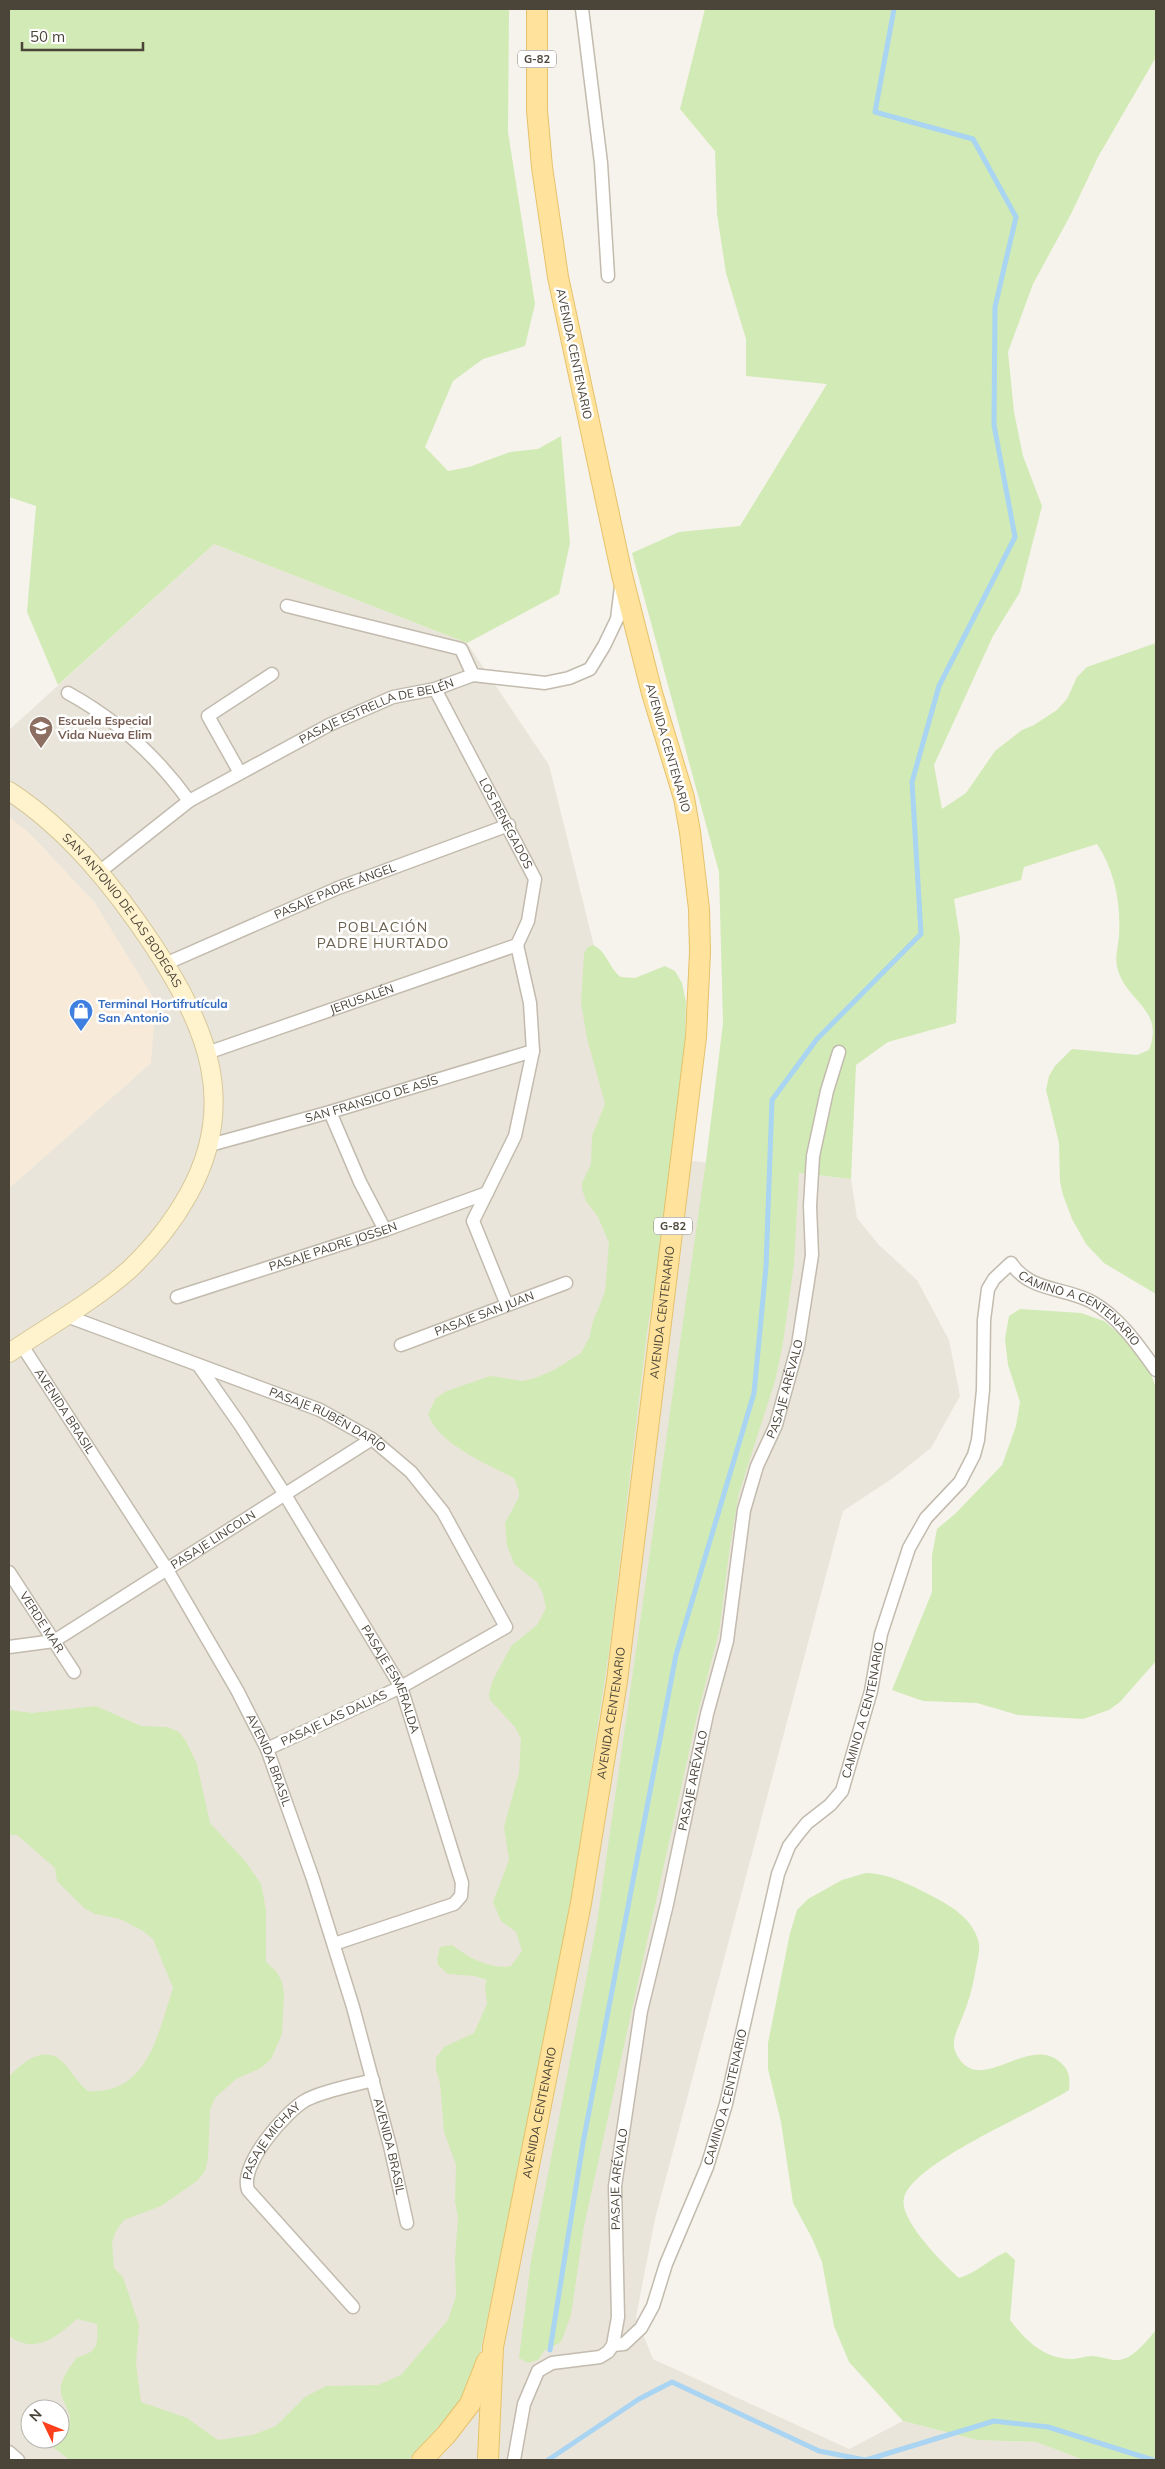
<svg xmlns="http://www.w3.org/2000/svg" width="1165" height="2469" viewBox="0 0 1165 2469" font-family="Mulish,sans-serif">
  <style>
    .residential { fill: #eae5da; fill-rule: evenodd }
    .commercial { fill: #f7ead8 }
    .green { fill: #d2eab5 }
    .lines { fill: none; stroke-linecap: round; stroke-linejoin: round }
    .stream { stroke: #a9d4f2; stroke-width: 5 }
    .street-casing { stroke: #c2bbae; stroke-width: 15 }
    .secondary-casing { stroke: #d6c79b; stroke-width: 20 }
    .primary-casing { stroke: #e6c16a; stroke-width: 22 }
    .street { stroke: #fff; stroke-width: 12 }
    .secondary { stroke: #fff3cd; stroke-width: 18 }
    .primary { stroke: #ffe39c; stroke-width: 20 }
    .labels { text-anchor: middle; stroke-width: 5; stroke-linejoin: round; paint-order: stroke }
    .shield { fill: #fff; stroke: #817c74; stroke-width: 1 }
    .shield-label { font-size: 11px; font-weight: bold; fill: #4b4439 }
    .street-label { font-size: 12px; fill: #4b4439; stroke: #fff }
    .education-label { font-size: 12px; font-weight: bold; fill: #785e54; stroke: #fff; text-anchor: start }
    .shop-label { font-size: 12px; font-weight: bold; fill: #366cbe; stroke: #fff; text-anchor: start }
    .neighbourhood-label { font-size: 14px; letter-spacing: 1px; fill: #6e6250; stroke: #fff }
  </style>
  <rect width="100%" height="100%" fill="#f6f3ec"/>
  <path class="residential" d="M 214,544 L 467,643 L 549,765 L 599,966 L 622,1153 L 851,1179 L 857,1218 L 878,1244 L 917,1280 L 949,1340 L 960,1396 L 931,1448 L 893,1478 L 843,1511 L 655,2219 L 636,2317 L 653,2359 L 849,2449 L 903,2421 L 977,2440 L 1036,2442 L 1084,2460 L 9,2460 L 9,1188 L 151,1063 L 95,903 L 30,834 L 9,817 L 9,730 ZM 30,2409 L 60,2409 L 60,2439 L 30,2439 Z"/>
  <path class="commercial" d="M 9,817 L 30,834 L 95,903 L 156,1002 L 151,1063 L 9,1188 Z"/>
  <path class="green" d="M 9,9 L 509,9 L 508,132 L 535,304 L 525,346 L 483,359 L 453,381 L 425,447 L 448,471 L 469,467 L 510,452 L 538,449 L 561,436 L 570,543 L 559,594 L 467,643 L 214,544 L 58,685 L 27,612 L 36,506 L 9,497 Z
    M 705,9 L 1156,9 L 1156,57 L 1098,157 L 1071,214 L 1033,284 L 1008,352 L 1014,412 L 1023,456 L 1042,506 L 1020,592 L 993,636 L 934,765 L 942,809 L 966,793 L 995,751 L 1022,730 L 1034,725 L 1057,710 L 1067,699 L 1077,677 L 1087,667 L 1156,643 L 1156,1294 L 1104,1263 L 1086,1244 L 1072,1219 L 1063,1195 L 1060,1182 L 1059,1143 L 1046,1090 L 1049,1076 L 1055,1066 L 1072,1049 L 1137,1055 L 1149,1050 C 1165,1008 1126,1003 1117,967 C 1115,956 1118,947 1119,936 C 1121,904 1115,871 1097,844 L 1024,867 L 1021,880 L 954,899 L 960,938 L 956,1023 L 888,1042 L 856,1065 L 851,1179 L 799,1173 L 794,1264 L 783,1343 L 775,1381 L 739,1493 L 730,1546 L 719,1632 L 697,1716 L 584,2226 L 571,2315 L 561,2342 L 544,2351 L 538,2360 L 528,2363 L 519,2358 L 531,2261 L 597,1923 L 706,1161 L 723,1023 L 719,872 L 632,553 L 679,532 L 740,526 L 827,384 L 746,376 L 746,339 L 726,273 L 717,214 L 715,151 L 680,109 Z
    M 592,945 C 607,950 609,969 621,977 L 635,978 L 665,966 L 675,971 L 682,983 L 686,1002 L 685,1044 L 667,1212 L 647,1332 L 610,1645 L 571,1902 L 535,2091 L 480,2353 L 470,2385 L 460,2403 L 408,2460 L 70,2460 L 50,2445 L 47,2439 L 60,2439 L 60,2425 L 66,2424 L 70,2420 C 70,2412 65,2405 62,2397 C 56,2383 70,2368 77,2357 C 99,2352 98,2343 97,2324 L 77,2319 C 56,2337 36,2355 9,2336 L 9,2077 C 23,2061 46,2043 65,2064 C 73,2074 78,2083 88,2091 C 148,2095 158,2033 173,1988 L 153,1939 L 143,1931 L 120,1919 L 95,1914 L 84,1908 L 57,1881 L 55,1868 L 17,1835 L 9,1835 L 9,1710 L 33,1713 L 96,1706 L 141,1726 L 167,1727 L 179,1732 L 186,1741 L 197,1764 L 210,1823 L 246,1862 L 261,1884 L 266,1910 L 266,1962 L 276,1971 L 282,1982 L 284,1994 L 282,2034 L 271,2059 L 261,2068 L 236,2079 L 215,2098 L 210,2110 L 208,2159 L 205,2171 L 197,2181 L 161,2206 L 124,2220 L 116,2231 L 112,2243 L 114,2268 L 123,2277 L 139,2325 L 136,2363 L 141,2402 L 187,2418 L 218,2440 L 253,2435 L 276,2426 L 305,2397 L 326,2386 L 378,2385 L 401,2375 L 448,2320 L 456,2296 L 455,2258 L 458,2217 L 455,2202 L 456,2165 L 444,2132 L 440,2083 L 436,2071 L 436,2058 L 444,2047 L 474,2033 L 487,2004 L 485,1986 L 487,1980 L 474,1976 L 448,1974 L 438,1965 L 437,1959 L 440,1947 L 452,1945 C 468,1957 490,1970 511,1966 L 522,1951 L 516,1932 L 501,1921 L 493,1902 L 509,1860 L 504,1827 L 519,1773 L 521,1739 L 515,1727 L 490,1700 L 489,1693 L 493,1680 L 511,1646 L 537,1625 L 546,1608 L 543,1594 L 537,1582 L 515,1565 L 507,1546 L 505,1523 L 519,1497 L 519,1491 L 514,1478 C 487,1464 438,1444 428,1414 L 436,1398 L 447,1391 L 490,1376 L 523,1381 L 535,1378 L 554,1370 L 581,1353 L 590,1336 L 592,1324 L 605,1292 L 609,1243 L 598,1217 L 586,1201 L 582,1189 L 582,1183 L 591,1164 L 592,1136 L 605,1104 L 587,1038 L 581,1003 L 584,954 L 587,948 Z
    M 1020,1309 L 1081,1313 L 1104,1321 L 1144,1355 L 1156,1388 L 1156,1661 L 1120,1702 L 1109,1710 L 1083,1719 L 1018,1715 L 977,1703 L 923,1701 L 892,1690 L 932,1592 L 932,1555 L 937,1529 L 956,1513 L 1002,1465 L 1016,1426 L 1020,1402 L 1008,1365 L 1005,1339 L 1009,1316 Z
    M 866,1873 C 887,1873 911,1885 930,1895 C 950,1905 975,1920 979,1944 C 980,1954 976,1965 975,1974 C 972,1989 968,2004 962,2018 C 957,2031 949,2043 958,2057 C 982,2096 1029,2033 1061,2063 C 1070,2071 1070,2079 1069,2090 C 1036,2112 913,2162 904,2198 C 898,2219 944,2265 959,2278 C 977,2273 989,2259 1006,2252 L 1015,2260 L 1010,2320 C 1026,2341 1044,2359 1072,2359 C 1079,2359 1085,2356 1091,2356 C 1099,2356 1106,2359 1114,2360 C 1132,2362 1146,2341 1156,2330 L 1156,2460 L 1084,2460 L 1036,2442 L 977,2440 L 903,2421 L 849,2362 L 834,2326 L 822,2262 L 812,2238 L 793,2203 L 781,2122 L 768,2069 L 768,2043 L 790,1933 L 797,1910 L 808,1899 L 842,1880 Z"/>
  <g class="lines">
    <path class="stream" d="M 550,2350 L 583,2143 L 676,1655 L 754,1393 L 766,1267 L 772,1100 L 817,1039 L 921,934 L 912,782 L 939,686 L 1015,537 L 994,425 L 995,307 L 1016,217 L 973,139 L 875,112 L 894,9
      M 548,2460 L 639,2399 L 672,2382 L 819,2451 L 865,2460
      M 866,2460 L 994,2421 L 1048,2427 L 1153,2460"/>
    <defs>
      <g id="street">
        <path d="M 582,9 L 601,163 L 608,276"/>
        <path d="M 287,606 L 461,649 L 473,675"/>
        <path id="s1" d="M 435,689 L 535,879 L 528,921 L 517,945 L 530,1003 L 533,1051 L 515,1136 L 473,1221 L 507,1305"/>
        <path d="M 68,693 C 117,720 156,755 189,801"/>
        <path d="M 240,773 L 208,716 L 272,674"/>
        <path id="s2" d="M 98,873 L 189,801 L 329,725 L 393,697 L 435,689 L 473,675 L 545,683 L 569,678 L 590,669 L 604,646 L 617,619 L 621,587"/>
        <path id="s3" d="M 165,964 L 338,888 L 509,825"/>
        <path id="s4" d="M 207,1053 L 517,945"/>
        <path d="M 330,1112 L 360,1182 L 385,1230"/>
        <path id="s5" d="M 210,1145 L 330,1112 L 533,1051"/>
        <path id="s6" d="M 177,1297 L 385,1230 L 487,1193"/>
        <path id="s7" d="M 64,1315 L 320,1410 L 372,1439 L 411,1472 L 443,1512 L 506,1627 L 401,1687 L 267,1749"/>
        <path id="s8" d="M 21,1344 L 166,1568 L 237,1690 L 267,1749 L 313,1879 L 353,2007 L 390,2146 L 407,2223"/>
        <path id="s9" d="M 401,1345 L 566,1283"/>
        <path id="s10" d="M 199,1366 L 241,1426 L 284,1493 L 401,1687 L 462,1883 L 461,1896 L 454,1904 L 334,1944"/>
        <path id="s11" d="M 9,1572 L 74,1672"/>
        <path id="s12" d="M 9,1647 L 54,1641 L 372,1439"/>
        <path id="s13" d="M 353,2307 L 248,2190 C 239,2165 285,2112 306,2100 C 326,2090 351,2086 373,2080"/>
        <path id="s14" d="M 613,2345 L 624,2344 L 641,2328 L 653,2306 L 666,2264 L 707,2167 L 726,2104 L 778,1874 L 789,1846 L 798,1834 L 807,1823 L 830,1805 L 842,1791 L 871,1691 L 881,1634 L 909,1548 L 926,1518 L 960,1482 L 974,1455 L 978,1440 L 983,1390 L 984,1320 L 988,1289 L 994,1279 L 1011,1263 C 1030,1292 1065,1287 1092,1302 C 1118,1316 1139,1346 1156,1370"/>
        <path d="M 9,2452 L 18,2460"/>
        <path id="s15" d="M 514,2460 L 524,2404 L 538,2371 L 552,2363 L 600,2357 L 608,2352 L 613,2345 L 618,2317 L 615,2186 L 641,2011 L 667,1904 L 707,1714 L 727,1641 L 744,1510 L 757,1466 L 776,1425 L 798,1345 L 812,1255 L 810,1206 L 813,1156 L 827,1091 L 839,1052"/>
      </g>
      <g id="secondary">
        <path id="s16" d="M 9,791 C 69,830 116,889 155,948 C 207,1028 239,1104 188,1195 C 173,1222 153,1247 130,1269 C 94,1301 49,1326 9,1353"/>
      </g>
      <g id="primary">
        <path d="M 422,2460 L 446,2435 L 470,2404 L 487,2361"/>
        <path id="s17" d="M 488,2460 L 493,2347 L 581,1903 L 617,1681 L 696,1037 L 700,952 L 699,909 L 690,832 L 684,798 L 652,693 L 622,575 L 558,277 L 542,167 L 537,110 L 537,9"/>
      </g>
    </defs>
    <use href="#street" class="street-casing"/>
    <use href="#secondary" class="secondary-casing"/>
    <use href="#primary" class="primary-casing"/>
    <use href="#street" class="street"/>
    <use href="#secondary" class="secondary"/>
    <use href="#primary" class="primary"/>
  </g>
  <defs>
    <symbol id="school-pin" viewBox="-11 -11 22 30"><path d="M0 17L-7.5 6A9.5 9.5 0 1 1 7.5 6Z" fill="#8d6e63" stroke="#fff"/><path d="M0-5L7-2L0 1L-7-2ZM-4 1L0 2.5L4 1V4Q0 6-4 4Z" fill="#fff"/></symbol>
    <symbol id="shop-pin" viewBox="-11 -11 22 30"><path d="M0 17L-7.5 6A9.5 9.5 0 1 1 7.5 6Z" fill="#3f7fe0" stroke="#fff"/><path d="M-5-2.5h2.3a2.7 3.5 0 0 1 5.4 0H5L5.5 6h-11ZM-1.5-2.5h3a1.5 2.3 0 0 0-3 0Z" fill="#fff"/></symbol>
  </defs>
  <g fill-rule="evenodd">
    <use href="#school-pin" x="27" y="714" width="28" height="38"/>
    <use href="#shop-pin" x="67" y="997" width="28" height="38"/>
  </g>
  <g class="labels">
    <g class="shield">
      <rect x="518" y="50.5" width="38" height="17" rx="4"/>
      <rect x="654" y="1217.5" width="38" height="17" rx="4"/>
    </g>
    <g class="shield-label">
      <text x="537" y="63">G-82</text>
      <text x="673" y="1230">G-82</text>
    </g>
    <g class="street-label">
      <text transform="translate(574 354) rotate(78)" y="4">AVENIDA CENTENARIO</text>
      <text dy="4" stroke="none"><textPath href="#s2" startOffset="325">PASAJE ESTRELLA DE BELÉN</textPath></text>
      <text transform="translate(668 748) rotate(74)" y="4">AVENIDA CENTENARIO</text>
      <text dy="4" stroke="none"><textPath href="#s1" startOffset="152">LOS RENEGADOS</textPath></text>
      <text dy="4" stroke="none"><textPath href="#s3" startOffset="185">PASAJE PADRE ÁNGEL</textPath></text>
      <text dy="4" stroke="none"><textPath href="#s16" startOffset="166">SAN ANTONIO DE LAS BODEGAS</textPath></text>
      <text dy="4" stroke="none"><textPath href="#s4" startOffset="164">JERUSALÉN</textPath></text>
      <text dy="4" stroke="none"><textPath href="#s5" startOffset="168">SAN FRANSICO DE ASÍS</textPath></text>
      <text dy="4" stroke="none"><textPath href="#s6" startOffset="164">PASAJE PADRE JOSSEN</textPath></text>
      <text dy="4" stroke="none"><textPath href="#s14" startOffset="1270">CAMINO A CENTENARIO</textPath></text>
      <text dy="4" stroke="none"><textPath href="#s17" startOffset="1162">AVENIDA CENTENARIO</textPath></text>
      <text dy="4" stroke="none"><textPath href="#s9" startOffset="89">PASAJE SAN JUAN</textPath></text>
      <text dy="4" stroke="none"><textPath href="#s15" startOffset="1152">PASAJE ARÉVALO</textPath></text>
      <text dy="4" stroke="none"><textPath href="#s8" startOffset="80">AVENIDA BRASIL</textPath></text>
      <text dy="4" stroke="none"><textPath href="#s7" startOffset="284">PASAJE RUBÉN DARÍO</textPath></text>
      <text dy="4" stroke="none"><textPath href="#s12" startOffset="234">PASAJE LINCOLN</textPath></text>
      <text dy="4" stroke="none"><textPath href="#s11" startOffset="60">VERDE MAR</textPath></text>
      <text dy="4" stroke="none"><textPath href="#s10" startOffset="368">PASAJE ESMERALDA</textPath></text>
      <text dy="4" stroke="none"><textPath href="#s14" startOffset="701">CAMINO A CENTENARIO</textPath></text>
      <text dy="4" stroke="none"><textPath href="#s17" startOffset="758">AVENIDA CENTENARIO</textPath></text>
      <text transform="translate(334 1718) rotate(-25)" y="4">PASAJE LAS DALIAS</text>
      <text dy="4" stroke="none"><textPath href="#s8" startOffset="485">AVENIDA BRASIL</textPath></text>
      <text dy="4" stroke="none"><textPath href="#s15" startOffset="748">PASAJE ARÉVALO</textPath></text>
      <text dy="4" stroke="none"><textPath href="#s14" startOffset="281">CAMINO A CENTENARIO</textPath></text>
      <text dy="4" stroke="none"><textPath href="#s17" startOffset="352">AVENIDA CENTENARIO</textPath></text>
      <text dy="4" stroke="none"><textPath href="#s13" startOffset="214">PASAJE MICHAY</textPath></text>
      <text dy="4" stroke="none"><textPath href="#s8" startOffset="890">AVENIDA BRASIL</textPath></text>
      <text dy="4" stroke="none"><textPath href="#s15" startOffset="342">PASAJE ARÉVALO</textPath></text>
    </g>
    <g class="education-label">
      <text x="58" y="725">Escuela Especial<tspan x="58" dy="14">Vida Nueva Elim</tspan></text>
    </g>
    <g class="shop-label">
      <text x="98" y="1008">Terminal Hortifrutícula<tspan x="98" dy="14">San Antonio</tspan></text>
    </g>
    <g class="neighbourhood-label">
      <text x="383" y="932">POBLACIÓN<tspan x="383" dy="16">PADRE HURTADO</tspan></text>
    </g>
  </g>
  <rect width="1165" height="2469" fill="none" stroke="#4b4439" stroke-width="20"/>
  <g transform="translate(45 2424) rotate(313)"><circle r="24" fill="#ffffff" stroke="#b7b4b0"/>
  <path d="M0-4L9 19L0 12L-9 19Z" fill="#fc3f1d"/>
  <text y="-8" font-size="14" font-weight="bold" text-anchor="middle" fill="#4b4439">N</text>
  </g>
  <path d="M22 42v8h121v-8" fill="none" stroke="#4b4439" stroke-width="2.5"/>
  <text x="30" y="42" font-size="15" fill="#4b4439" stroke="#ffffff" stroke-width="4" paint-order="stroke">50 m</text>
</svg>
